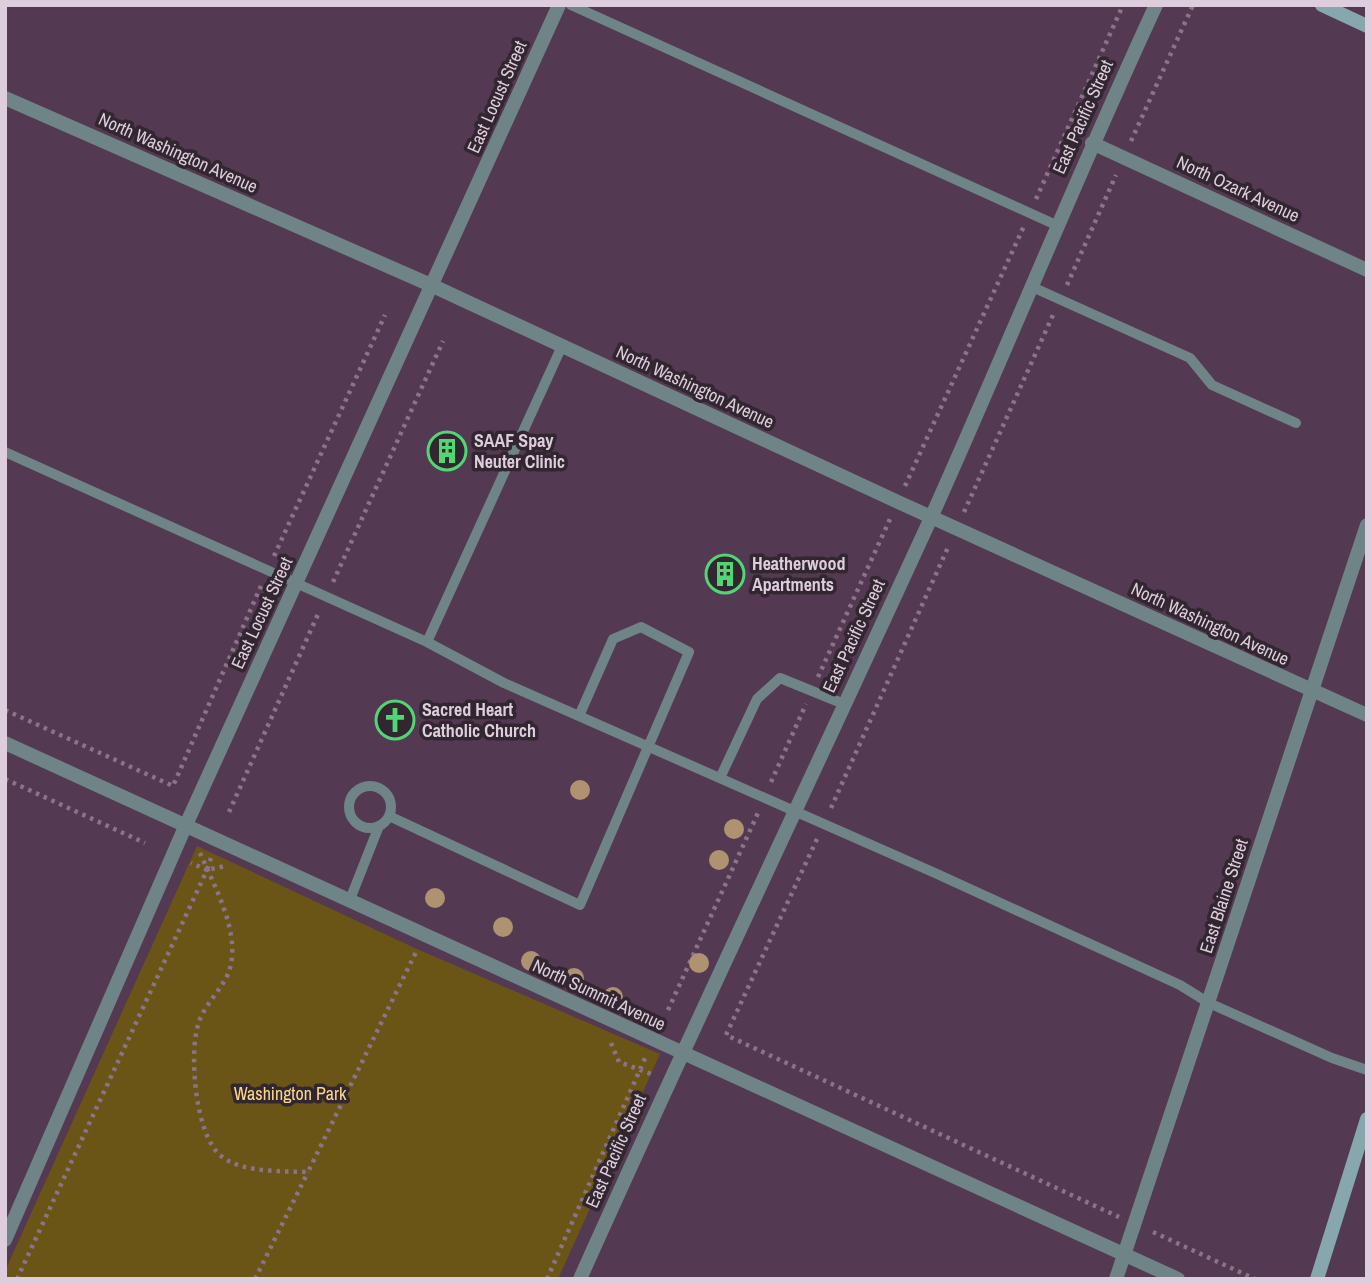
<svg xmlns="http://www.w3.org/2000/svg" width="1372" height="1284" viewBox="0 0 1372 1284" font-family="'Archivo Narrow',sans-serif">
  <style>
    .green { fill: #6a5416 }
    .lines { fill: none; stroke-linecap: round; stroke-linejoin: round }
    .path { stroke: #8b7489; stroke-width: 4.5; stroke-dasharray: 3.5 5; stroke-linecap: butt }
    .lane { stroke: #6f8487; stroke-width: 10 }
    .street { stroke: #6f8487; stroke-width: 14 }
    .secondary { stroke: #86a7ad; stroke-width: 14 }
    .tree { fill: #af9270 }
    .labels { text-anchor: middle; stroke-width: 7; stroke-linejoin: round; paint-order: stroke }
    .street-label { font-size: 18px; fill: #decddc; stroke: #322631 }
    .poi-label { font-size: 18px; font-weight: bold; fill: #decddc; stroke: #322631; text-anchor: start }
    .park-label { font-size: 18px; fill: #fada88; stroke: #322631 }
  </style>
  <rect width="100%" height="100%" fill="#543952"/>
  <path class="green" d="M 197,846 L 417,949 L 660,1054 L 558,1279 L 5,1279 L 5,1271 Z"/>
  <g class="lines">
    <path class="path" d="M 1131,141 L 1193,5
      M 1036,199 L 1123,5
      M 1067,285 L 1116,175
      M 905,486 L 1024,226
      M 964,512 L 1053,315
      M 274,556 L 385,315
      M 333,582 L 443,341
      M 818,677 L 890,519
      M 5,710 L 173,786 L 261,586
      M 5,779 L 145,843
      M 771,782 L 806,704
      M 831,808 L 949,545
      M 229,812 L 319,612
      M 817,839 L 726,1035 L 1119,1217
      M 200,853 C 214,885 238,928 231,964 C 227,986 204,1003 198,1025 C 189,1054 195,1135 221,1156 C 242,1173 282,1171 308,1172 L 417,950
      M 211,858 L 207,870 L 225,866
      M 668,1010 L 758,813
      M 611,1043 L 619,1062 L 651,1074
      M 1153,1232 L 1255,1279
      M 17,1279 L 207,870 L 191,863
      M 255,1279 L 308,1172
      M 547,1279 L 646,1056"/>
    <path class="lane" d="M 571,5 L 1056,225
      M 1030,286 L 1190,358 L 1212,385 L 1296,423
      M 5,452 L 427,642 L 504,683 L 935,873 L 1180,985 L 1209,1003 L 1332,1058 L 1367,1070
      M 427,642 L 562,346
      M 720,778 L 757,699 L 780,678 L 844,704
      M349 807a21 21 0 1 1 42 0a21 21 0 1 1-42 0Z
      M 389,816 L 580,905 L 689,652 L 641,627 L 613,639 L 579,716
      M 349,902 L 379,826"/>
    <path class="street" d="M 5,98 L 433,286 L 898,502 L 1367,715
      M 1092,143 L 1367,270
      M 5,743 L 1178,1279
      M 5,1240 L 185,827 L 559,5
      M 580,1279 C 694,1024 814,773 930,520 C 1007,349 1077,175 1156,5
      M 1116,1279 L 1367,525"/>
    <path class="secondary" d="M 1322,5 L 1367,26
      M 1317,1279 L 1367,1119"/>
  </g>
  <g class="tree">
    <circle cx="580" cy="790" r="10"/>
    <circle cx="734" cy="829" r="10"/>
    <circle cx="719" cy="860" r="10"/>
    <circle cx="435" cy="898" r="10"/>
    <circle cx="503" cy="927" r="10"/>
    <circle cx="531" cy="961" r="10"/>
    <circle cx="699" cy="963" r="10"/>
    <circle cx="574" cy="978" r="10"/>
    <circle cx="613" cy="997" r="10"/>
  </g>
  <defs>
    <symbol id="building-ring" viewBox="-11 -11 22 22"><circle r="9.5" fill="#322631" stroke="#51d674" stroke-width="1.5"/><path d="M-4-6H4V6H1V3H-1V6H-4ZM-2.5-4.3h1.7v1.8h-1.7ZM.8-4.3h1.7v1.8H.8ZM-2.5-1h1.7V.8h-1.7ZM.8-1h1.7V.8H.8Z" fill="#51d674"/></symbol>
    <symbol id="church-ring" viewBox="-11 -11 22 22"><circle r="9.5" fill="#322631" stroke="#51d674" stroke-width="1.5"/><path d="M-1.2-6h2.4v3.5h3.3v2.4h-3.3V6h-2.4V-.1h-3.3v-2.4h3.3Z" fill="#51d674"/></symbol>
  </defs>
  <g fill-rule="evenodd">
    <use href="#building-ring" x="425" y="429" width="44" height="44"/>
    <use href="#building-ring" x="703" y="552" width="44" height="44"/>
    <use href="#church-ring" x="373" y="698" width="44" height="44"/>
  </g>
  <g class="labels">
    <g class="street-label">
      <text transform="translate(497 97) rotate(-66)" y="6">East Locust Street</text>
      <text transform="translate(1083 117) rotate(-66)" y="6">East Pacific Street</text>
      <text transform="translate(178 153) rotate(24)" y="6">North Washington Avenue</text>
      <text transform="translate(1238 189) rotate(25)" y="6">North Ozark Avenue</text>
      <text transform="translate(695 387) rotate(25)" y="6">North Washington Avenue</text>
      <text transform="translate(262 613) rotate(-65)" y="6">East Locust Street</text>
      <text transform="translate(1210 624) rotate(25)" y="6">North Washington Avenue</text>
      <text transform="translate(854 636) rotate(-65)" y="6">East Pacific Street</text>
      <text transform="translate(1224 896) rotate(-72)" y="6">East Blaine Street</text>
      <text transform="translate(599 995) rotate(25)" y="6">North Summit Avenue</text>
      <text transform="translate(616 1151) rotate(-66)" y="6">East Pacific Street</text>
    </g>
    <g class="poi-label">
      <text x="474" y="447">SAAF Spay<tspan x="474" dy="21">Neuter Clinic</tspan></text>
      <text x="752" y="570">Heatherwood<tspan x="752" dy="21">Apartments</tspan></text>
      <text x="422" y="716">Sacred Heart<tspan x="422" dy="21">Catholic Church</tspan></text>
    </g>
    <g class="park-label">
      <text x="290" y="1100">Washington Park</text>
    </g>
  </g>
  <rect width="1372" height="1284" fill="none" stroke="#decddc" stroke-width="14"/>
</svg>
